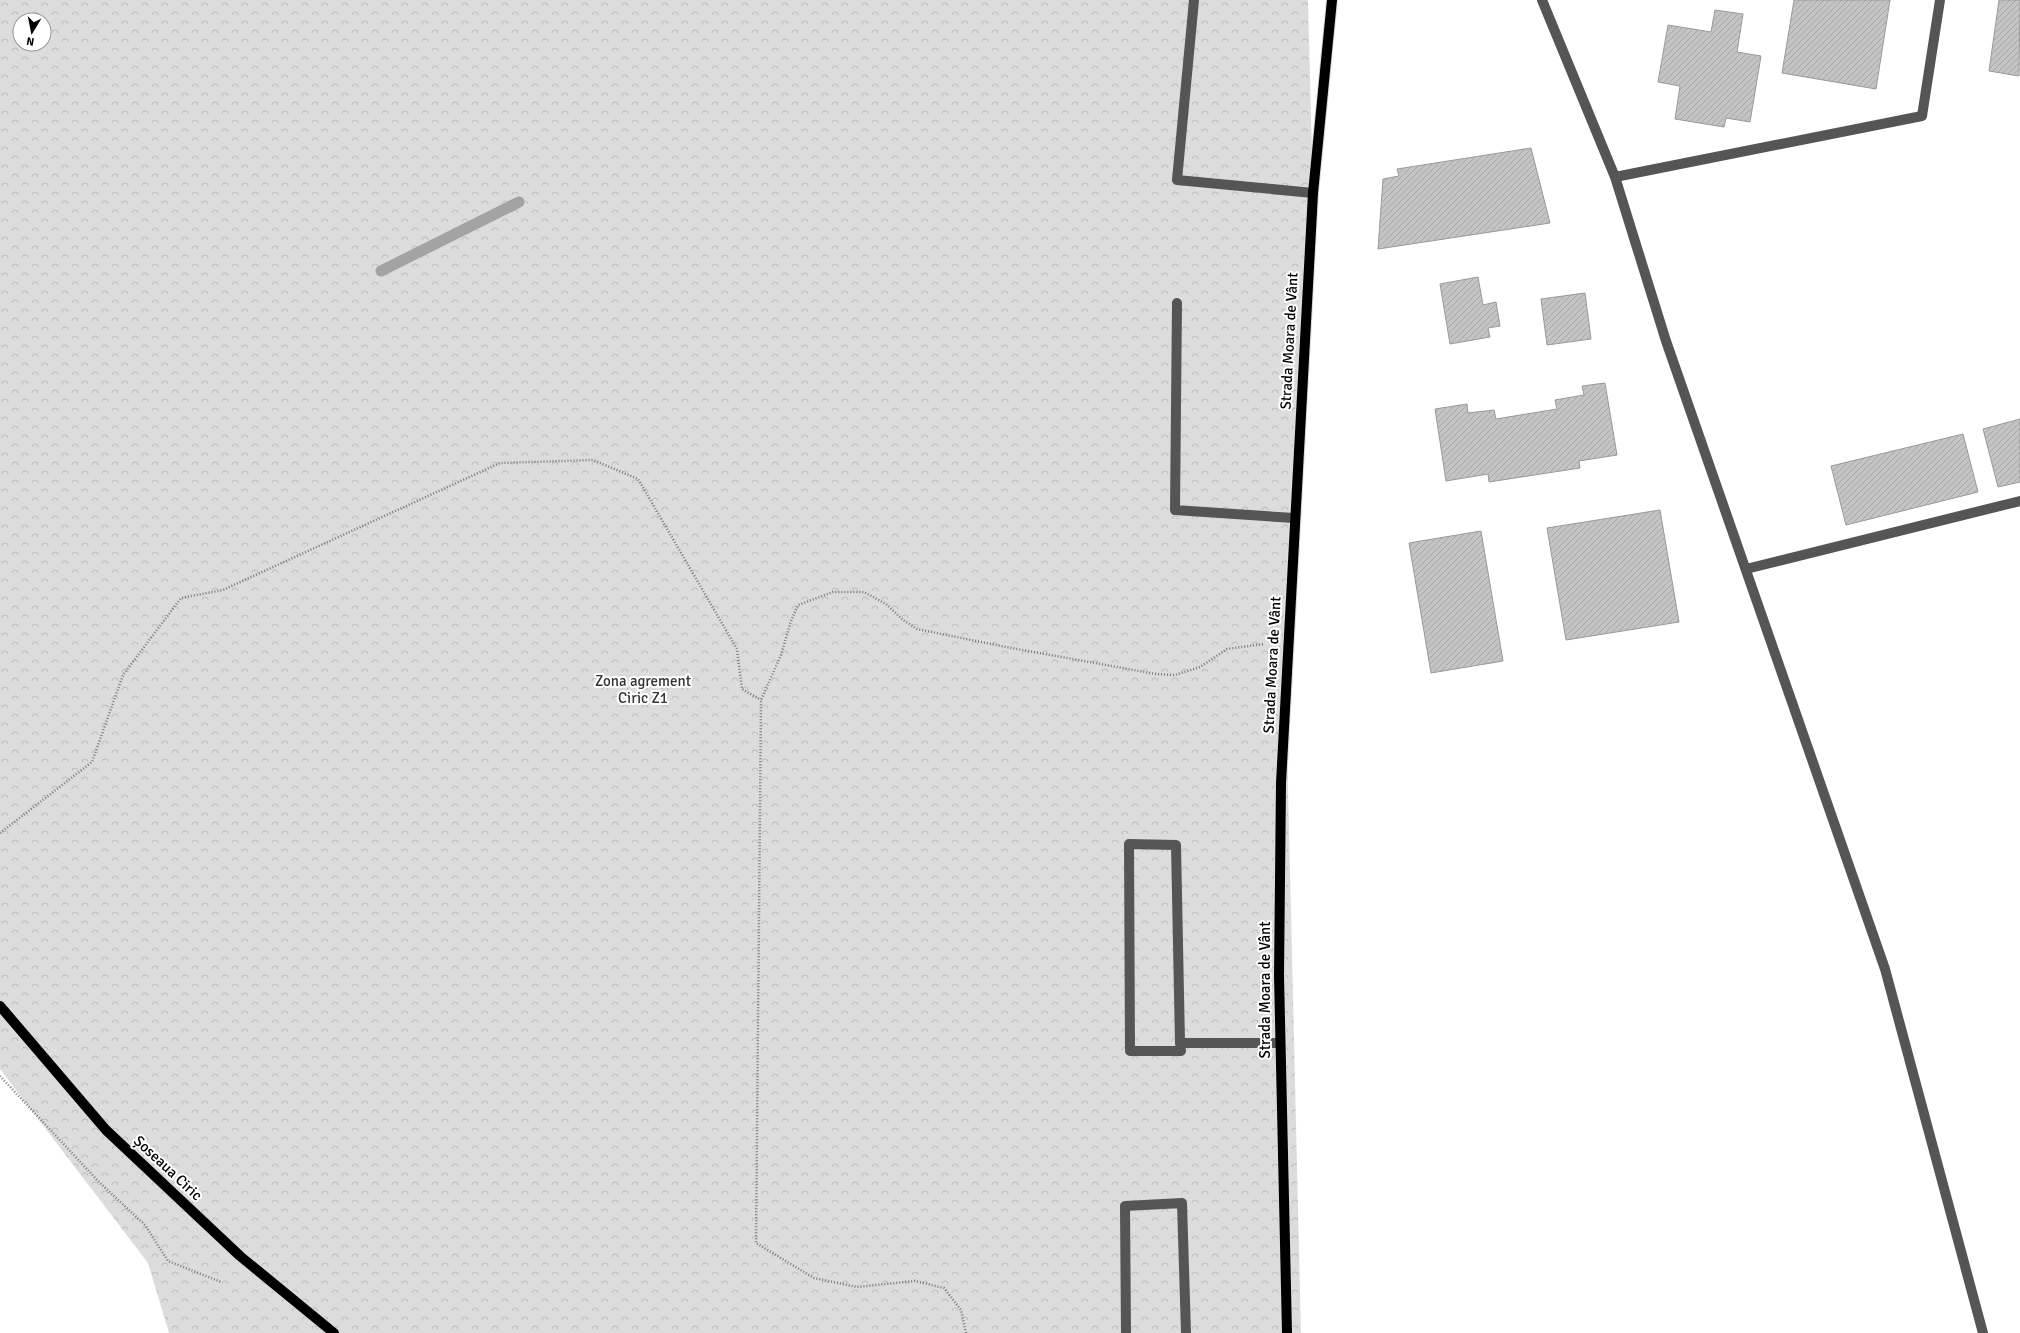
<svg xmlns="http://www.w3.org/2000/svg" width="2020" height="1333" viewBox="0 0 2020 1333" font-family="Signika,sans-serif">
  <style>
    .park { fill: url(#park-crowns); fill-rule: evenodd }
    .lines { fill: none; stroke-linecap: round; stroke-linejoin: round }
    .stream { stroke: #a3a3a3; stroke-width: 11 }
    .building { fill: url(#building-hatch); stroke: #999 }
    .major-casing { stroke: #dbdbdb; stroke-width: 12 }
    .path { stroke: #777; stroke-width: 2.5; stroke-dasharray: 1 2; stroke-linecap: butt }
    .minor { stroke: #555; stroke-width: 10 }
    .major { stroke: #000; stroke-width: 10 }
    .labels { text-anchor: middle; stroke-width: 4; stroke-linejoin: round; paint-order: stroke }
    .street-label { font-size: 15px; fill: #000; stroke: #fff }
    .park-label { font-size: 15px; fill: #333; stroke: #fff }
  </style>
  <defs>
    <pattern id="park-crowns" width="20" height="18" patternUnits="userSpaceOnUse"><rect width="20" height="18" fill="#dcdcdc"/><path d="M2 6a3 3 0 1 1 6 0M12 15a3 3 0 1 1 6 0" fill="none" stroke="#bbb"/></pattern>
    <pattern id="building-hatch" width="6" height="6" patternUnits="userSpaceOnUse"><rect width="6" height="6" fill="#c4c4c4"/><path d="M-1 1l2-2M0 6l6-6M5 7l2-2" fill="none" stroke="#a7a7a7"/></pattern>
  </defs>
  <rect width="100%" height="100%" fill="#fff"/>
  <path class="park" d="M 0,0 L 1308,0 L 1313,193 L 1300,328 L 1284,619 L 1301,1333 L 169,1333 L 148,1263 L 0,1069 ZM 20,20 L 44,20 L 44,44 L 20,44 Z"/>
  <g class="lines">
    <path class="stream" d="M 381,271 L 519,202"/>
  </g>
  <path class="building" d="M 1794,0 L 1890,0 L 1876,89 L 1782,73 Z
    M 1999,0 L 2020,0 L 2019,76 L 1989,71 Z
    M 1715,10 L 1743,14 L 1737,52 L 1761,56 L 1750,122 L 1726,118 L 1724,127 L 1675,119 L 1680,86 L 1658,82 L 1668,25 L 1711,32 Z
    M 1531,148 L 1550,223 L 1378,249 L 1383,179 L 1399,176 L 1397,169 Z
    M 1478,277 L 1483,305 L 1496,302 L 1500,326 L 1488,328 L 1490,337 L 1450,344 L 1440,284 Z
    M 1585,293 L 1591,339 L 1547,345 L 1541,299 Z
    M 1605,383 L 1617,455 L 1579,461 L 1580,468 L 1489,482 L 1488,474 L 1446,481 L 1435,409 L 1467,404 L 1468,413 L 1494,410 L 1496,419 L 1557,409 L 1555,400 L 1584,395 L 1582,386 Z
    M 2020,419 L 2020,482 L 1998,487 L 1983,429 Z
    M 1963,434 L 1978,492 L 1846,525 L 1831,466 Z
    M 1660,510 L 1679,622 L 1566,640 L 1547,528 Z
    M 1481,531 L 1503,661 L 1431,673 L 1409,543 Z"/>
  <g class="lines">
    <defs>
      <path id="major" d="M 0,1006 L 106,1130 L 240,1256 L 334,1333
        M 1287,1333 L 1279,975 L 1281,783 L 1313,193 L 1332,0"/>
    </defs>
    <use href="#major" class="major-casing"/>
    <path class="path" d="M 0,833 L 92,762 L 123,675 L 181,598 L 223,590 L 500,463 L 593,460 L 638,479 L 737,649 L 742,689 L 761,700
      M 0,1076 L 99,1182 L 145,1225 L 168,1261 L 221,1282
      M 966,1333 L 961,1310 L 944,1288 L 915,1281 L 857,1287 L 814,1278 L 756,1243 L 761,700 L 781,655 L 791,621 L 798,605 L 833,592 L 864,592 L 886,604 L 903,620 L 917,629 L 1006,647 L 1156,674 L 1175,675 L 1200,667 L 1227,649 L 1264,644"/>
    <path class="minor" d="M 1194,0 L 1177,180 L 1313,193
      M 1542,0 L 1615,177 L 1666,341 L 1885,969 L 1983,1333
      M 1615,177 L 1922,116 L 1940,0
      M 1177,303 L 1175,510 L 1294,518
      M 1746,569 L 2020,501
      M 1180,1043 L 1181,1051 L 1130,1051 L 1129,844 L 1176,845 L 1180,1043 L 1280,1043
      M 1126,1333 L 1125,1206 L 1182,1203 L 1186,1333"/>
    <use href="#major" class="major"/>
  </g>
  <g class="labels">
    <g class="street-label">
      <text transform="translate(1289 341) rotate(-87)" y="5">Strada Moara de Vânt</text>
      <text transform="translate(1272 665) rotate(-87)" y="5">Strada Moara de Vânt</text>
      <text transform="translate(1265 990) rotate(-90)" y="5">Strada Moara de Vânt</text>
      <text transform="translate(168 1168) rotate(43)" y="5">Șoseaua Ciric</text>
    </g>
    <g class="park-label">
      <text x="643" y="686">Zona agrement<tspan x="643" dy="17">Ciric Z1</tspan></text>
    </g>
  </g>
  <g transform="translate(32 32) rotate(190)"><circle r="19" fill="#ffffff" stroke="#999999"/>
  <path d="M0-3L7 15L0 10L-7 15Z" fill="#000000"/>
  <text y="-6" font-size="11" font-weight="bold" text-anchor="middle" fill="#000000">N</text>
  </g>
</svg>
